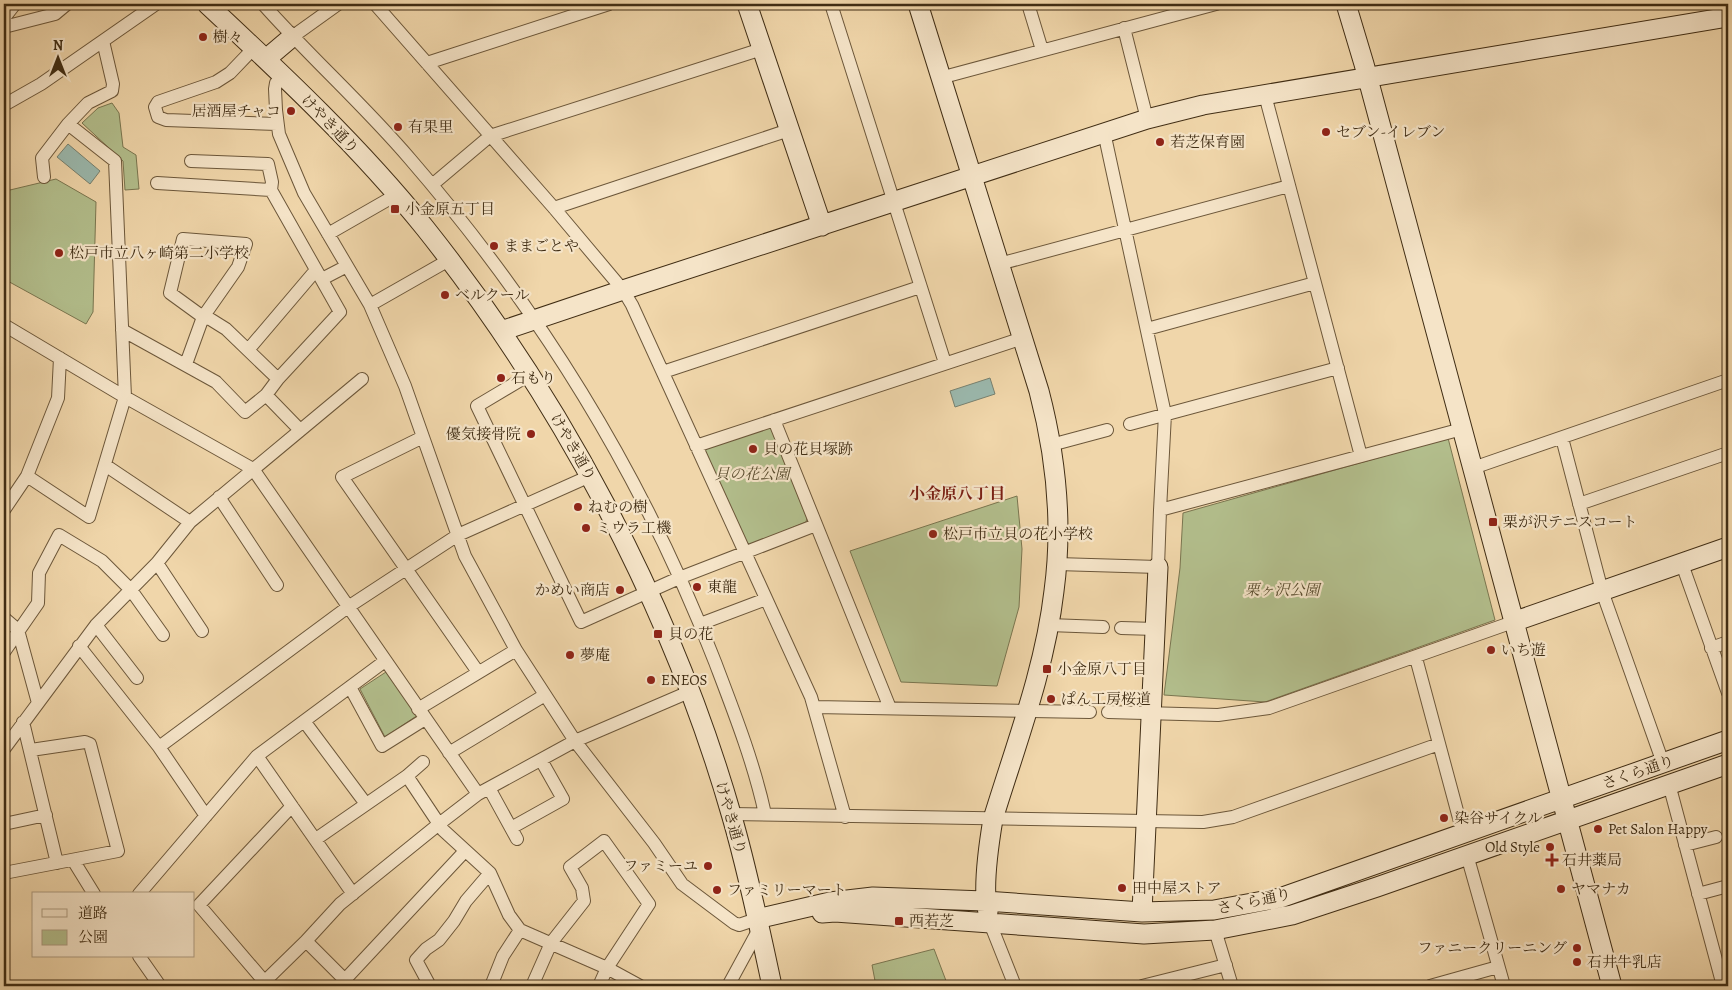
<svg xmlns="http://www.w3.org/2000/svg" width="1732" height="990" viewBox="0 0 1732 990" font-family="Alegreya,'Noto Serif JP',serif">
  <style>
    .green { fill: #b3bf8d; stroke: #7a7650 }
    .water { fill: #9bb9ae; stroke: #778170 }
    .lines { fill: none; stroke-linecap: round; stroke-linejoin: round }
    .street-casing { stroke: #6c573a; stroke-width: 14 }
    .secondary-casing { stroke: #402d14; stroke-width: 21 }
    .street { stroke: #f5e4c8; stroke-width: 12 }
    .secondary { stroke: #f5e4c8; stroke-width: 19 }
    .poi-dot { fill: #8f2418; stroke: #f5e4c8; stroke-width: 2 }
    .labels { text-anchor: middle; stroke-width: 4.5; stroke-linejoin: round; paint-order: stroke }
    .poi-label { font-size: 15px; fill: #402d14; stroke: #f5e4c8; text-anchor: start }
    .street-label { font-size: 15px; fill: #402d14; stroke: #f5e4c8 }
    .park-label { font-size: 15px; font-style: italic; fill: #574a2c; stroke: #f5e4c8 }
    .neighbourhood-label { font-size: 16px; font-weight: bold; fill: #7a1f14; stroke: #f5e4c8 }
  </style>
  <rect width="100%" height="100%" fill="#f0d6aa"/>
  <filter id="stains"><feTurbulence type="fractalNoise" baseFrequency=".004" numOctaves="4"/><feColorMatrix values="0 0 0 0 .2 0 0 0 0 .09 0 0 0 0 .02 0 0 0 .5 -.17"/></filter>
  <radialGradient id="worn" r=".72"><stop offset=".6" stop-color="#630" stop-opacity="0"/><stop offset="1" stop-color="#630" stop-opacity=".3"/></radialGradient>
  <path class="green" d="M 112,103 L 119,113 L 123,147 L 136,155 L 139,189 L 125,190 L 123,161 L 82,123 L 98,108 Z
    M 56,179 L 96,202 L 93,312 L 86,324 L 4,279 L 4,182 L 10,190 Z
    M 767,426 L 771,428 L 807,518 L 806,522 L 750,545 L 745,544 L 704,454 L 707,448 Z
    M 1448,438 L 1495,620 L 1265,702 L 1164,695 L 1180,568 L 1183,513 Z
    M 1017,496 L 1022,549 L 1019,607 L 997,686 L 901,682 L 850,551 Z
    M 386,672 L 418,715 L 385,737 L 360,689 Z
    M 934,949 L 948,986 L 876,986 L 872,965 Z"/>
  <path class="water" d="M 68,144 L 100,171 L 90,184 L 57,157 Z
    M 990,378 L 995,394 L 955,407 L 950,391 Z"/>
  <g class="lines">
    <defs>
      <path id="street" d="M 263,4 C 310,57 364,105 410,159 C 539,308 644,478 715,662 C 734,712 754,763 765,814
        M 375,4 L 554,208 L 623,290 L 632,305 L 811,697 L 845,817
        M 831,4 L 945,363
        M 1028,4 L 1042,50
        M 4,18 L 15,4
        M 4,27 L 55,14 L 67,4
        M 1124,28 L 1147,119
        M 292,37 L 338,4
        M 254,48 L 230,73 L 216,82 L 158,102 L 155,107 L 158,117 L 166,120 L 277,124
        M 427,63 L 609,4
        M 283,76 L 276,83 L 275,89 L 276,110 L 279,134 L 304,193 L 370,305 L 405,386 L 465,556 L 516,650 L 575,741 L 654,843 L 682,884 L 734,923 L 739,925 L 757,919
        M 940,78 L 1216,4
        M 1265,95 L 1361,456
        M 4,105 L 41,84 L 156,4
        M 1104,132 L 1165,414 L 1160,510
        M 191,161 L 268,164 L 272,182 L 271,190 L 340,312 L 278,379 L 266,395
        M 44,177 L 42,158 L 68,124 L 88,103 L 112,91 L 113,84 L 103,41
        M 157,183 L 271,190
        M 432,185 L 490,136 L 762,49
        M 554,208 L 789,130
        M 328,234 L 396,195
        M 999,264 L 1289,186
        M 322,279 L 347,266
        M 370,305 L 449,260
        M 4,325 L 125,397 L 253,469 L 478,794
        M 1147,329 L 1315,283
        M 122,330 L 216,382 L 245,412 L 266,395 L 300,430
        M 248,350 L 316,270
        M 186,364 L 203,317 L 238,267 L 246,244 L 183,239 L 170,293 L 203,317 L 210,319 L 226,329 L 278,379
        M 663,372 L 920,287
        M 529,375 L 477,406 L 581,622 L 679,578 L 816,525
        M 774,420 L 890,708
        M 1130,424 L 1338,368
        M 423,437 L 342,477 L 478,672
        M 1562,438 L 1602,591 L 1663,763
        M 1051,445 L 1107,430
        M 696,446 L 1023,338
        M 105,465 L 190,522
        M 1473,468 L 1728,380
        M 27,476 L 89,517 L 125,397 L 115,161 L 68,124
        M 219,497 L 277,585
        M 1579,504 L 1728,453
        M 4,510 L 27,476 L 58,398 L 60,358
        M 157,563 L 202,631
        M 1057,564 L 1158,567 L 1160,510 L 1462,429
        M 1682,564 L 1728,693
        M 4,618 L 18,630 L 38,703
        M 700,624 L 766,599
        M 96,625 L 137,678
        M 1049,625 L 1103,627
        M 1121,628 L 1156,629
        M 79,646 L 159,747 L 206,816
        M 1711,648 L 1728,642
        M 4,652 L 38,603 L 39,573 L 59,535 L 102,561 L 131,590 L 163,635
        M 1416,658 L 1463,833
        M 350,687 L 382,746 L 425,719
        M 815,707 L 1090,712
        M 418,709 L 516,650
        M 1108,712 L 1218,715 L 1269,708 L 1513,622
        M 304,721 L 366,804
        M 23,722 L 57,863
        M 159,747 L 348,607 L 458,535 L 590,476
        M 4,749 L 96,625 L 157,563 L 190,522 L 362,379
        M 449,753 L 545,695
        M 257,756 L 353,894
        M 407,776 L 443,830 L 490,873 L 509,915 L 520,930 L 607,968 L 640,986
        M 1669,784 L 1723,986
        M 489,788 L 517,839
        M 731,814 L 1203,822 L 1233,817 L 1439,744
        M 4,824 L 46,815
        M 511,828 L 563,799 L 541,760
        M 316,839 L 407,776 L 423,762
        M 1685,845 L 1716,837
        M 1467,855 L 1504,986
        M 73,860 L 94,894
        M 4,873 L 118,851 L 90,744 L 85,742 L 31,750
        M 139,894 L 257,756 L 385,661
        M 1698,894 L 1728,886
        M 990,923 L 1015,986
        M 1215,930 L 1232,986
        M 306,941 L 344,979
        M 139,956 L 160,986
        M 264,981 L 199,905 L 292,806
        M 260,986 L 306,941 L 340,904 L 439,824 L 478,794 L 575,741 L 689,692
        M 339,986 L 465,851
        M 430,986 L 416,960 L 426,949 L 439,940 L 454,921 L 466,901 L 490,873
        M 491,986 L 503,956 L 520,930
        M 532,986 L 551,943 L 584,901 L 582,888 L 570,867 L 604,841 L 649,904 L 607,968 L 599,986
        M 728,986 L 759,929
        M 1142,986 L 1226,965
        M 1430,986 L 1498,967"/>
      <path id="secondary" d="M 207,4 C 283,75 360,147 425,228 C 561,399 672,607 732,817 C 748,872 760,930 772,986
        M 747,4 L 822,226
        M 918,4 L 1039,391 C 1056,456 1063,524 1054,591 C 1045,669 1016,744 993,819 C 989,843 982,889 988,912
        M 1346,4 L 1364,64 L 1612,986
        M 266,59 L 292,37
        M 501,331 L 623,290 L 1147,119 L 1203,105 L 1728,17
        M 1513,622 L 1728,547
        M 1142,912 L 1158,567
        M 822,913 L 835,912 L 1144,934 L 1215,930 L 1292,915 L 1377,887 L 1728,764
        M 757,919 L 830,902 L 873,897 L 985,901 L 1142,912 L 1214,910 L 1280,898 L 1728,740"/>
    </defs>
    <use href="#street" class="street-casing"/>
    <use href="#secondary" class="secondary-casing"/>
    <use href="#street" class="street"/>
    <use href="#secondary" class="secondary"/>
  </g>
  <g class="poi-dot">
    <circle cx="203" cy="37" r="5"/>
    <circle cx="291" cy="111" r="5"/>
    <circle cx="398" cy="127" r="5"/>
    <circle cx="1326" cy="132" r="5"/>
    <circle cx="1160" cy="142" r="5"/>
    <rect x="390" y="204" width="10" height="10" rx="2.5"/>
    <circle cx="494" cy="246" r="5"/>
    <circle cx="59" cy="253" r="5"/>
    <circle cx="445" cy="295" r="5"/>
    <circle cx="501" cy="378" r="5"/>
    <circle cx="531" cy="434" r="5"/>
    <circle cx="753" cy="449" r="5"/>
    <circle cx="578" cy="507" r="5"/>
    <rect x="1488" y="517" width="10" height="10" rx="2.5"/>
    <circle cx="586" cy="528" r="5"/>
    <circle cx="933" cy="534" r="5"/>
    <circle cx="697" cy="587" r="5"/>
    <circle cx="620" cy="590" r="5"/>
    <rect x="653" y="629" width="10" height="10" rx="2.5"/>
    <circle cx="1491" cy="650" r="5"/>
    <circle cx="570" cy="655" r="5"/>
    <rect x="1042" y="664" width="10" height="10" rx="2.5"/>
    <circle cx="651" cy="680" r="5"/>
    <circle cx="1051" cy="699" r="5"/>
    <circle cx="1444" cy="818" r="5"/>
    <circle cx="1598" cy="829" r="5"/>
    <circle cx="1550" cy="847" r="5"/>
    <path d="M1549.5 852.5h5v5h5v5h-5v5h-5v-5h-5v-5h5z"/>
    <circle cx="708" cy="866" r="5"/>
    <circle cx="1122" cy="888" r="5"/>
    <circle cx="1561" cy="889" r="5"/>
    <circle cx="717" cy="890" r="5"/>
    <rect x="894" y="916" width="10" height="10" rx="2.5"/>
    <circle cx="1577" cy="948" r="5"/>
    <circle cx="1577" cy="962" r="5"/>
  </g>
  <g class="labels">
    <g class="poi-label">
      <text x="213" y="42">樹々</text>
      <text x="281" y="116" text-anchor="end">居酒屋チャコ</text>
      <text x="408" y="132">有果里</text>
      <text x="1336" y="137">セブン-イレブン</text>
      <text x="1170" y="147">若芝保育園</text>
      <text x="405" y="214">小金原五丁目</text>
      <text x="504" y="251">ままごとや</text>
      <text x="69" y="258">松戸市立八ヶ崎第二小学校</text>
      <text x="455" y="300">ベルクール</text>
      <text x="511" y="383">石もり</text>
      <text x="521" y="439" text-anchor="end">優気接骨院</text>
      <text x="763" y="454">貝の花貝塚跡</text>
      <text x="588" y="512">ねむの樹</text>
      <text x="1503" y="527">栗が沢テニスコート</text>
      <text x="596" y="533">ミウラ工機</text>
      <text x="943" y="539">松戸市立貝の花小学校</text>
      <text x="707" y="592">東龍</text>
      <text x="610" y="595" text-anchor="end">かめい商店</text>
      <text x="668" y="639">貝の花</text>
      <text x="1501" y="655">いち遊</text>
      <text x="580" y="660">夢庵</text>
      <text x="1057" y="674">小金原八丁目</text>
      <text x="661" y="685">ENEOS</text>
      <text x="1061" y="704">ぱん工房桜道</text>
      <text x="1454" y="823">染谷サイクル</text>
      <text x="1608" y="834">Pet Salon Happy</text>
      <text x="1540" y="852" text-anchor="end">Old Style</text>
      <text x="1562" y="865">石井薬局</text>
      <text x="698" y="871" text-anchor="end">ファミーユ</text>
      <text x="1132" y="893">田中屋ストア</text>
      <text x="1571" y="894">ヤマナカ</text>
      <text x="727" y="895">ファミリーマート</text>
      <text x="909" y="926">西若芝</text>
      <text x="1567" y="953" text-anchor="end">ファニークリーニング</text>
      <text x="1587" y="967">石井牛乳店</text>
    </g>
    <g class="street-label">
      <text transform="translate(330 124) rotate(46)" y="5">けやき通り</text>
      <text transform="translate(573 447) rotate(60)" y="5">けやき通り</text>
      <text transform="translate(1638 772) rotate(-19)" y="5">さくら通り</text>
      <text transform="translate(731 818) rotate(74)" y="5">けやき通り</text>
      <text transform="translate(1254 901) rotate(-12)" y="5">さくら通り</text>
    </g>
    <g class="park-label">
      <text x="752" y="479">貝の花公園</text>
      <text x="1282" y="595">栗ヶ沢公園</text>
    </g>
    <g class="neighbourhood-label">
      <text x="957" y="499">小金原八丁目</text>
    </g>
  </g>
  <rect width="1732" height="990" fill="none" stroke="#f0d6aa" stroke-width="20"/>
  <rect x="5" y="5" width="1722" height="980" fill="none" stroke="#402d14" stroke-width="2.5"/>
  <rect x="10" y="10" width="1712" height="970" fill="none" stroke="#402d14"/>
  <rect x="32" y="892" width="162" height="65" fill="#f5e4c8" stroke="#ad9b80"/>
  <rect x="42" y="909" width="25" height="8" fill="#f5e4c8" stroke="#ad9b80"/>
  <text x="78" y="918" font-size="15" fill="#402d14">道路</text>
  <rect x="42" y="930" width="25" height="15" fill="#b3bf8d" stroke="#ad9b80"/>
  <text x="78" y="942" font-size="15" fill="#402d14">公園</text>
  <g transform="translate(58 58)" stroke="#f5e4c8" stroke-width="4" paint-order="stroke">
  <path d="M0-4L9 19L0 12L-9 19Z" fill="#402d14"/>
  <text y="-8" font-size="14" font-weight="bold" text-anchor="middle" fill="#402d14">N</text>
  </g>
  <rect width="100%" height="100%" filter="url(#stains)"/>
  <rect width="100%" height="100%" fill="url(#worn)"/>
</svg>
